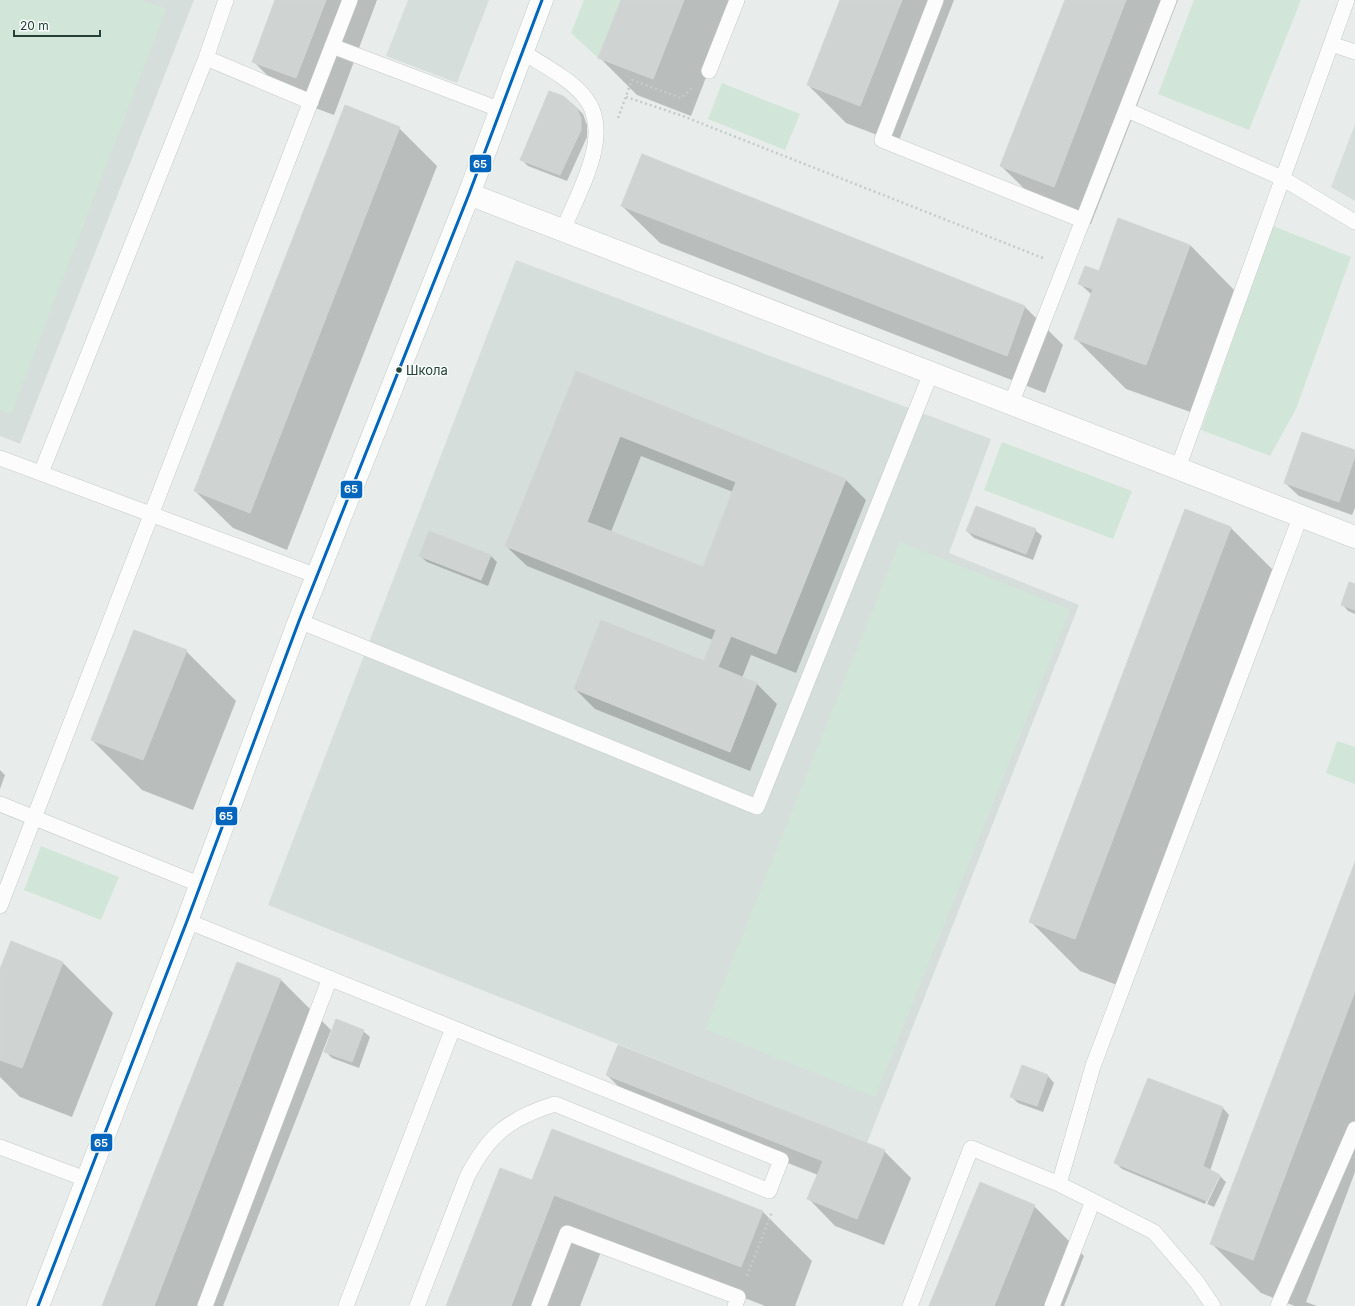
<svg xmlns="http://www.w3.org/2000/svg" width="1355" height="1306" viewBox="0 0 1355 1306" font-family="Inter,sans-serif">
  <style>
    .built { fill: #d6dedb }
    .green { fill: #d1e6d8 }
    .shadow { fill: #0003; fill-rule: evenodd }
    .building { fill: #cfd4d2; stroke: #d1d6d4; fill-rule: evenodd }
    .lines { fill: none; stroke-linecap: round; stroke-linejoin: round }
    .lane-casing { stroke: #c5cac8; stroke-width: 16 }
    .street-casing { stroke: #c5cac8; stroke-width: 23 }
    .secondary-casing { stroke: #c3cbc8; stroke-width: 23 }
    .path { stroke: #c3ccca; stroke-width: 2.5; stroke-dasharray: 2 3; stroke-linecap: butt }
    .lane { stroke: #fcfcfc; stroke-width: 15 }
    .street { stroke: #fcfcfc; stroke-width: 22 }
    .secondary { stroke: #fcfcfc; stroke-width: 22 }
    .bus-1-casing { stroke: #f7fbf9; stroke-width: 6 }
    .bus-1 { stroke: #0065bd; stroke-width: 3 }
    .bus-dot { fill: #24423a; stroke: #f7fbf9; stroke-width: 1.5 }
    .labels { text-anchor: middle; stroke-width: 3; stroke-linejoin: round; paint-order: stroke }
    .bus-label { font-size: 13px; fill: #24423a; stroke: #f7fbf9; text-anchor: start }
    .line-badge { stroke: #f7fbf9; stroke-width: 1.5 }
    .badge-label { font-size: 11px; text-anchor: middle; font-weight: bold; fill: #fff }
  </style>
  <rect width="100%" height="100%" fill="#e8edeb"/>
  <path class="built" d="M 0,0 L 194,0 L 20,444 L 0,436 Z
    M 408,0 L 489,0 L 457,83 L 386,56 Z
    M 1355,124 L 1355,201 L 1331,187 Z
    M 516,260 L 991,439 L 949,553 L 1079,605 L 867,1143 L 268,905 Z"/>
  <path class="green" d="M 0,0 L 141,0 L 166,9 L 11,414 L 0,410 Z
    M 584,0 L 621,0 L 598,58 L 571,33 Z
    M 1194,0 L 1301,0 L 1249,130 L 1158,94 Z
    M 722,83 L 800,114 L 785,150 L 708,119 Z
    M 1273,226 L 1351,257 L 1296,409 L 1270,456 L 1201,430 Z
    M 1002,442 L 1132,491 L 1113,539 L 984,490 Z
    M 900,542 L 1070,610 L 875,1097 L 705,1029 Z
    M 1337,741 L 1355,747 L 1355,784 L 1326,773 Z
    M 41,846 L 119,877 L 101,920 L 24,890 Z"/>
  <path class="shadow" d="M 276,0 L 377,0 L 334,115 L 291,99 L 253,61 Z
    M 622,0 L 736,0 L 691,116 L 637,95 L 599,57 Z
    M 841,0 L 954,0 L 898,143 L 846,123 L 808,85 Z
    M 1066,0 L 1178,0 L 1091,224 L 1039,203 L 1001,166 Z
    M 576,107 L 583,114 L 587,125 L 587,137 L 567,181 L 528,166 L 521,159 Z
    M 399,128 L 437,166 L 287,550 L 233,528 L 195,491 Z
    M 642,156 L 1025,307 L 1063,345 L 1045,393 L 660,243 L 622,206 Z
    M 1190,245 L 1239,295 L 1196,414 L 1126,389 L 1076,339 L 1092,295 L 1079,283 L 1099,272 Z
    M 576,372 L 845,479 L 866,500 L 796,673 L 751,655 L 742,678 L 757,684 L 777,704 L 750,771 L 595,709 L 575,689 L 704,662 L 713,640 L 527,566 L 506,546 ZM 641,456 L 733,492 L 703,569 L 611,532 Z
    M 1355,451 L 1355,508 L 1352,515 L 1299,496 L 1285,483 Z
    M 1186,510 L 1231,528 L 1281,578 L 1125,988 L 1080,971 L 1030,921 Z
    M 1035,530 L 1042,536 L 1033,560 L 974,538 L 967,531 Z
    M 490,555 L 497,562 L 488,586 L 427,562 L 420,556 Z
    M 1355,585 L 1355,614 L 1348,611 L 1342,604 Z
    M 186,651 L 236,701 L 193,810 L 142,790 L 92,740 Z
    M 0,770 L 5,775 L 0,789 Z
    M 1355,865 L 1355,1172 L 1306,1302 L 1317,1306 L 1295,1306 L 1261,1293 L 1211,1243 Z
    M 11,943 L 63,963 L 113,1013 L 72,1117 L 20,1097 L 0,1077 L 0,971 Z
    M 237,963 L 281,980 L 331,1030 L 223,1306 L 104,1306 Z
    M 363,1031 L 370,1037 L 359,1068 L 332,1058 L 325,1051 Z
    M 607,1075 L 884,1151 L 911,1178 L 884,1245 L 835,1226 L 809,1199 L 818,1175 L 634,1102 Z
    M 1048,1076 L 1054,1083 L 1043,1112 L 1018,1103 L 1011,1096 Z
    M 1223,1108 L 1229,1115 L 1210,1171 L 1219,1175 L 1226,1182 L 1214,1207 L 1207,1204 L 1220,1177 L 1218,1177 L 1205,1204 L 1122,1169 L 1115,1162 Z
    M 533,1182 L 762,1211 L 812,1261 L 795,1306 L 765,1306 L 604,1244 L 580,1306 L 447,1306 Z
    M 1034,1206 L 1084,1256 L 1064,1306 L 930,1306 Z"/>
  <path class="building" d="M 275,0 L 326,0 L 296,78 L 252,62 Z
    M 621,0 L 684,0 L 653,79 L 598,58 Z
    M 840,0 L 902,0 L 860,106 L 807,85 Z
    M 1065,0 L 1126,0 L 1054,187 L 1000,166 Z
    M 549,91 L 563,96 L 576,107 L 581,118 L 581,130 L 560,175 L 520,160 Z
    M 345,105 L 400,127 L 250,513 L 194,491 Z
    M 642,154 L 1025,306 L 1007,356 L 621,206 Z
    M 1118,218 L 1190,245 L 1146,365 L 1074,339 L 1093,289 L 1078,284 L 1085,266 L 1099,271 Z
    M 576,371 L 846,479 L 776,654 L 731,636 L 718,667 L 757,683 L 730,752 L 574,689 L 601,620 L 704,661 L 716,630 L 505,546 ZM 620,436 L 736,482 L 703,567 L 587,522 Z
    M 1302,432 L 1355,450 L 1355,456 L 1339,502 L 1284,483 Z
    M 976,506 L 1036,529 L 1026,554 L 966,531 Z
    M 1185,509 L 1231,527 L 1075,939 L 1029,922 Z
    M 429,531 L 491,555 L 481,580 L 419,556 Z
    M 1349,582 L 1355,584 L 1355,610 L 1341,605 Z
    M 134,630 L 187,650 L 143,760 L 91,740 Z
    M 1355,862 L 1355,991 L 1253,1260 L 1210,1244 Z
    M 11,941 L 63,962 L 22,1068 L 0,1060 L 0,969 Z
    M 237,962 L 281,979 L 154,1306 L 102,1306 Z
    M 336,1019 L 364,1030 L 352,1062 L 324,1052 Z
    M 618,1045 L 885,1150 L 857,1219 L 807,1199 L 823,1161 L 606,1075 Z
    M 1022,1065 L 1048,1075 L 1037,1106 L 1010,1097 Z
    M 1148,1078 L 1223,1107 L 1203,1166 L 1220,1175 L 1207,1201 L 1114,1163 Z
    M 552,1129 L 763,1211 L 741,1267 L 554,1195 L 511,1306 L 446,1306 L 500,1168 L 532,1180 Z
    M 980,1182 L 1035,1205 L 994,1306 L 929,1306 Z"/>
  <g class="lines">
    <defs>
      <path id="lane" d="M 226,0 L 206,58 L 311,102
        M 936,0 L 882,140 L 1082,220
        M 1331,44 L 1355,52
        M 332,46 L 501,110
        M 523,52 C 543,65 567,77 583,95 C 616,132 578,192 563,230
        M 709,71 L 737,0
        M 1127,110 L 1282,178 L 1355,222
        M 1011,404 L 1169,0
        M 0,458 L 317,576
        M 1178,468 L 1347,0
        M 41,473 L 206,58
        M 299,621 L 757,807 L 931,373
        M 0,804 L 201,885
        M 0,906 L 350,0
        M 187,921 L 781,1160 L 769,1191 L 555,1104 C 510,1118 489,1134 467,1177 L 417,1306
        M 0,1147 L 88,1180
        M 1059,1184 L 1093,1066 L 1301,515
        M 1093,1201 L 1154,1232 L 1197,1282 L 1213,1306
        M 205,1306 L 330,978
        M 346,1306 L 453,1028
        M 539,1306 L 567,1233 L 738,1297 L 735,1306
        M 910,1306 L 971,1148 L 1059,1184 L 1093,1201 L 1052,1306
        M 1278,1306 L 1355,1129"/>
      <path id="street" d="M 469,194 L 1355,537"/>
      <path id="secondary" d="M 38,1306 L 187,921 L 299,621 L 469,194 L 542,0"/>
    </defs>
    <use href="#lane" class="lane-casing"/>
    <use href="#street" class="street-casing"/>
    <use href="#secondary" class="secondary-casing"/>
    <path class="path" d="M 626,97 L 680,115 L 1043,258
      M 618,118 L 632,80 L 681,98 L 693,87
      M 747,1276 L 772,1212"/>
    <use href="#lane" class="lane"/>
    <use href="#street" class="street"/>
    <use href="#secondary" class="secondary"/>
    <defs>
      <path id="bus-1" d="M 38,1306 L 187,921 L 299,621 L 469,194 L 542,0"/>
    </defs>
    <use href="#bus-1" class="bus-1-casing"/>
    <use href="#bus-1" class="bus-1"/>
  </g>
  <circle class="bus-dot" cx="399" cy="370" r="3.5"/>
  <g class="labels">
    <g class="bus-label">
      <text x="406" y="375">Школа</text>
    </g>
  </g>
  <g class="line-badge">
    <rect x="469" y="154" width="23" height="19" rx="4" fill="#0065bd"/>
    <rect x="340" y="480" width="23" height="19" rx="4" fill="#0065bd"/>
    <rect x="215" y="806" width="23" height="20" rx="4" fill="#0065bd"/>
    <rect x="90" y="1133" width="23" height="19" rx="4" fill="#0065bd"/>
  </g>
  <g class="badge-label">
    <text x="480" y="168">65</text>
    <text x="351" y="493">65</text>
    <text x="226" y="820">65</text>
    <text x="101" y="1147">65</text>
  </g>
  <path d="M14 30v6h86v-6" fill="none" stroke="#24423a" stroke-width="2"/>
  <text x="20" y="30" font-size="12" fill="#24423a" stroke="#f7fbf9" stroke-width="3" paint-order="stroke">20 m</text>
</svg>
